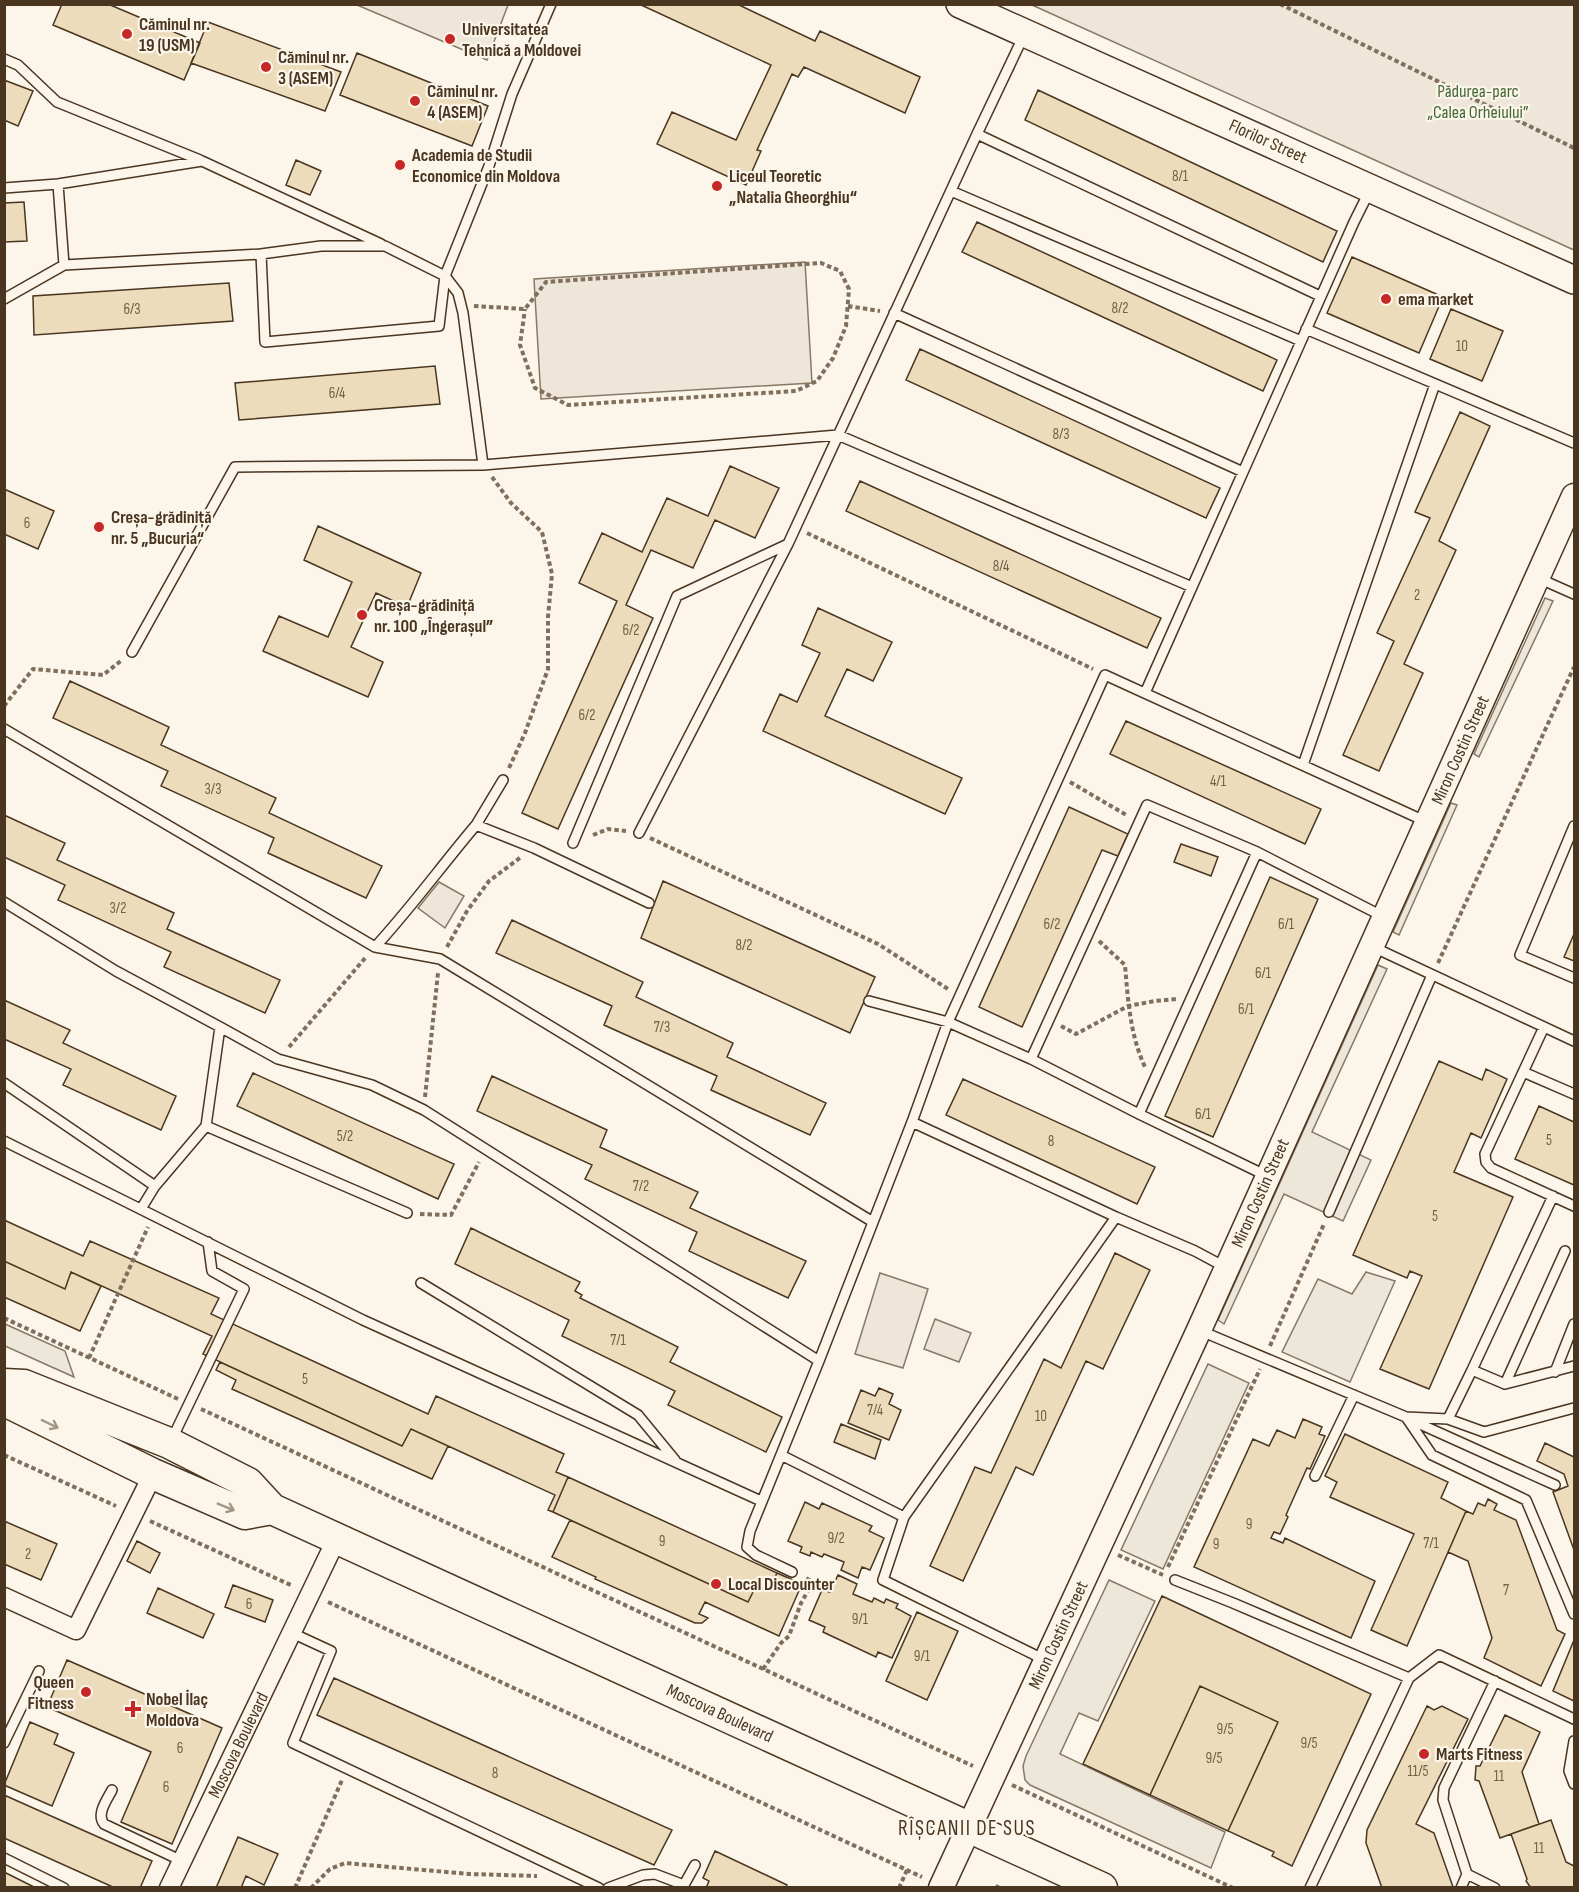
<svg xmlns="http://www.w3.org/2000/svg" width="1579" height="1892" viewBox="0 0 1579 1892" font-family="'Sofia Sans Condensed',sans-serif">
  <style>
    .green { fill: #ede6d9; stroke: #887966; stroke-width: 1.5 }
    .parking { fill: #ede7d9; stroke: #887966; stroke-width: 1.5 }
    .building { fill: #ecdcbc; stroke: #4a3520; stroke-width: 1.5 }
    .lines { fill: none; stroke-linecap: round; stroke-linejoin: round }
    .service-casing { stroke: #4a3520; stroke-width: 12 }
    .minor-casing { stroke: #4a3520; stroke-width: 21 }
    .tertiary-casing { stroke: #4a3520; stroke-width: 27 }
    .secondary-casing { stroke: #4a3520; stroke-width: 30 }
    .primary-casing { stroke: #4a3520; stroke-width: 33 }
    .path { stroke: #7f6f5c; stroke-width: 4; stroke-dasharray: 4.5 3; stroke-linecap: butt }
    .service { stroke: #fbf6e9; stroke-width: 9 }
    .minor { stroke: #fbf6e9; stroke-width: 18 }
    .tertiary { stroke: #fbf6e9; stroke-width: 24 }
    .secondary { stroke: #fbf6e9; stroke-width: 27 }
    .primary { stroke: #fbf6e9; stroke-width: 30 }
    .oneway { stroke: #a29684 }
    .poi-dot { fill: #c62828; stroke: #fbf6e9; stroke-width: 2 }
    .labels { text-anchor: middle; stroke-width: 4.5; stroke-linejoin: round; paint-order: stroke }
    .number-label { font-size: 15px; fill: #725f47 }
    .poi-label { font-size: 18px; font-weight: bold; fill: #4a3520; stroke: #fbf6e9; text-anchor: start }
    .park-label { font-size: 18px; fill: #436837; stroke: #fbf6e9 }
    .street-label { font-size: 18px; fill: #4a3520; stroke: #fbf6e9 }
    .quarter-label { font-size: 21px; letter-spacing: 1.5px; fill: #4a3520; stroke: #fbf6e9 }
  </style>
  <rect width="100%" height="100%" fill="#fbf6e9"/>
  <path class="green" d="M 357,5 L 508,5 L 487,60 Z
    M 1032,5 L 1574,5 L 1574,250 Z
    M 805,262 L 812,383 L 541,399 L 534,279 Z
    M 439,882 L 464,896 L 445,928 L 418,908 Z
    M 880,1273 L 928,1289 L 903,1368 L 855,1354 Z
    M 935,1319 L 971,1333 L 959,1362 L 924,1349 Z"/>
  <path class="parking" d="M 1545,598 L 1553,601 L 1479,757 L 1474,754 Z
    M 1451,803 L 1457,805 L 1399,935 L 1393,932 Z
    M 1378,965 L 1387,969 L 1312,1132 L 1371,1160 L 1343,1221 L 1284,1194 L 1224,1324 L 1218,1320 Z
    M 1366,1272 L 1395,1281 L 1350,1382 L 1282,1352 L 1318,1279 L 1352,1294 Z
    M 5,1324 L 65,1351 L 74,1377 L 5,1346 Z
    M 1208,1364 L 1249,1383 L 1163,1569 L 1121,1550 Z
    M 1109,1580 L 1155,1601 L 1098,1721 L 1079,1713 L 1060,1754 L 1225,1832 L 1211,1868 L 1030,1785 L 1025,1780 L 1023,1766 L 1026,1756 Z"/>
  <path class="building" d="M 62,4 L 108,4 L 200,43 L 184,80 L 53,25 Z
    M 639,4 L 737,4 L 815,41 L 820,31 L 920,77 L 905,113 L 804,67 L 798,77 L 792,74 L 757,150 L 761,151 L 746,185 L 657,144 L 672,112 L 736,140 L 771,65 Z
    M 208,22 L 341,72 L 325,111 L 191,63 Z
    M 357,53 L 488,106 L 472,146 L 340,95 Z
    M 4,80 L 33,91 L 18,126 L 4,120 Z
    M 1038,90 L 1337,231 L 1323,262 L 1025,120 Z
    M 296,160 L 321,171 L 310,195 L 286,185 Z
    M 24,202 L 27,241 L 4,242 L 4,203 Z
    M 977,222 L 1277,360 L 1263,391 L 962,252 Z
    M 1352,257 L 1443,297 L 1419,353 L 1327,313 Z
    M 229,283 L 233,321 L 34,335 L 33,296 Z
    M 1451,309 L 1503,331 L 1482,381 L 1430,359 Z
    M 920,349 L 1220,488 L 1206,518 L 906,380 Z
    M 435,366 L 440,404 L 239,420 L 235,383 Z
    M 1460,412 L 1490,426 L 1439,541 L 1456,550 L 1404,664 L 1423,673 L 1379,771 L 1343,755 L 1394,641 L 1377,633 L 1430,518 L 1415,512 Z
    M 730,466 L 779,488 L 755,538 L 715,520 L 693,568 L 651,550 L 626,605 L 653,618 L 558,829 L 522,813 L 617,601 L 579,583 L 602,533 L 642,552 L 667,498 L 708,516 Z
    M 860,481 L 1161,618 L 1147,648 L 846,511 Z
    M 4,489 L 54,511 L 38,549 L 4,534 Z
    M 318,526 L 421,573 L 407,607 L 376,593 L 351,647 L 383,662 L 368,697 L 263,651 L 279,616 L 328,637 L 352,582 L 304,560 Z
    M 818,608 L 892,642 L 873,681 L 847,669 L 825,716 L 962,778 L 945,814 L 763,731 L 780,694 L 797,702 L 820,653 L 802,645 Z
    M 70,681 L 169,727 L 161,745 L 276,798 L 269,813 L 382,866 L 366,898 L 268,853 L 274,838 L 161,786 L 168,771 L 53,718 Z
    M 1126,721 L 1321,809 L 1305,844 L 1110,754 Z
    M 1069,807 L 1128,834 L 1118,856 L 1102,850 L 1022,1027 L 979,1007 Z
    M 4,815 L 65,843 L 57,860 L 174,913 L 167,929 L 280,980 L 265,1013 L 164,967 L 171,952 L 58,900 L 65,885 L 4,857 Z
    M 1181,844 L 1218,857 L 1211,876 L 1174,862 Z
    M 1270,877 L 1318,899 L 1213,1137 L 1165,1116 Z
    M 663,881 L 875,977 L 850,1033 L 641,938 Z
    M 512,920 L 643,982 L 636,997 L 733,1043 L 727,1057 L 826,1103 L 810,1135 L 711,1090 L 717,1076 L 604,1025 L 612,1006 L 496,953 Z
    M 1574,934 L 1574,961 L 1564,957 Z
    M 4,1000 L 70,1030 L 63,1043 L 176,1096 L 161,1130 L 63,1085 L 71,1069 L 4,1039 Z
    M 1439,1061 L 1482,1080 L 1486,1069 L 1507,1079 L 1481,1138 L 1471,1133 L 1454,1172 L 1513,1197 L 1429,1389 L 1380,1369 L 1422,1276 L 1410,1271 L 1407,1278 L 1353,1255 Z
    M 253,1073 L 454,1164 L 438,1199 L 237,1106 Z
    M 492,1076 L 607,1130 L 600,1147 L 698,1192 L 690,1208 L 806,1261 L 788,1298 L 689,1251 L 697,1232 L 585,1179 L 592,1165 L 477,1111 Z
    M 963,1079 L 1155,1167 L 1137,1204 L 946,1115 Z
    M 1539,1106 L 1574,1122 L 1574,1185 L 1515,1159 Z
    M 4,1220 L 83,1256 L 90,1241 L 219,1298 L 211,1314 L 428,1414 L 436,1396 L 564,1454 L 556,1472 L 568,1477 L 553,1512 L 548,1510 L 555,1495 L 411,1429 L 402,1446 L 203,1354 L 212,1336 L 71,1272 L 65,1289 L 4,1261 Z
    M 471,1228 L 580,1282 L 575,1291 L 582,1295 L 580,1298 L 678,1347 L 670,1362 L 782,1417 L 766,1452 L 668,1405 L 675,1391 L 562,1336 L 569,1320 L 455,1264 Z
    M 1115,1253 L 1150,1270 L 1103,1369 L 1086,1361 L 1033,1475 L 1016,1467 L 963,1581 L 930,1566 L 975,1467 L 991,1473 L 1044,1359 L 1061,1368 Z
    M 4,1261 L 65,1289 L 71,1272 L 101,1286 L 80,1331 L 4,1297 Z
    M 220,1362 L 402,1446 L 411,1429 L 448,1446 L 432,1479 L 232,1389 L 236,1380 L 216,1370 Z
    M 879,1388 L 893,1394 L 889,1404 L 901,1410 L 889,1440 L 848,1423 L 861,1390 L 875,1396 Z
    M 1303,1419 L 1322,1427 L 1319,1434 L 1325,1436 L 1310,1469 L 1307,1468 L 1286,1515 L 1288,1517 L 1280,1534 L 1274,1532 L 1271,1538 L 1283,1543 L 1285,1538 L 1375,1581 L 1351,1638 L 1194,1567 L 1253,1439 L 1269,1446 L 1277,1430 L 1295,1438 Z
    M 841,1424 L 881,1440 L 875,1459 L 834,1442 Z
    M 1345,1434 L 1448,1482 L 1441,1498 L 1466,1511 L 1407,1646 L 1371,1630 L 1414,1534 L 1330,1497 L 1337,1482 L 1325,1476 Z
    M 1545,1443 L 1574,1457 L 1574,1550 L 1553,1492 L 1568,1486 L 1564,1474 L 1537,1461 Z
    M 568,1477 L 777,1573 L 768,1591 L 756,1586 L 748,1602 L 553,1512 Z
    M 1488,1499 L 1497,1504 L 1494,1510 L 1516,1520 L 1557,1630 L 1565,1634 L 1541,1686 L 1484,1658 L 1492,1638 L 1468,1561 L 1448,1552 L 1466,1511 L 1473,1514 L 1478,1503 L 1485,1506 Z
    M 805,1502 L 819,1509 L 822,1503 L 872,1526 L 869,1531 L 884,1538 L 870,1570 L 862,1567 L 858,1578 L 841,1570 L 844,1562 L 824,1554 L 822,1557 L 811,1552 L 810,1556 L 800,1552 L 802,1547 L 788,1541 Z
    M 570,1520 L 748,1602 L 756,1586 L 768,1591 L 777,1573 L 802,1584 L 779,1636 L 705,1602 L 699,1614 L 708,1618 L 702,1623 L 695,1623 L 595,1579 L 596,1577 L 552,1557 Z
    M 4,1521 L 57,1544 L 41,1580 L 4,1564 Z
    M 137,1541 L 160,1553 L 150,1573 L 127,1561 Z
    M 838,1575 L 857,1584 L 853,1594 L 872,1602 L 874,1598 L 884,1603 L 886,1599 L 898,1604 L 896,1608 L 911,1616 L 892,1658 L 878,1652 L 876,1657 L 823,1632 L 825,1627 L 809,1620 L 822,1590 L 830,1592 Z
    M 233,1585 L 273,1600 L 265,1622 L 225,1607 Z
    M 158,1588 L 214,1614 L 203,1638 L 147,1613 Z
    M 1162,1596 L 1371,1694 L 1292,1866 L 1272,1856 L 1274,1852 L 1228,1831 L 1278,1722 L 1200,1686 L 1150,1795 L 1083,1764 Z
    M 917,1612 L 958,1631 L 927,1700 L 886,1681 Z
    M 1574,1640 L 1574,1701 L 1553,1691 Z
    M 67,1660 L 222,1728 L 172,1844 L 121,1822 L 151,1752 L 47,1707 Z
    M 334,1678 L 672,1830 L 654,1865 L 317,1715 Z
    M 1200,1686 L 1278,1722 L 1228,1831 L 1150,1795 Z
    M 1427,1706 L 1434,1710 L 1442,1706 L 1468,1719 L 1416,1824 L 1434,1833 L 1453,1887 L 1382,1888 L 1366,1843 L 1367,1830 Z
    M 1505,1715 L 1540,1732 L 1522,1772 L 1539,1824 L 1500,1838 L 1479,1781 L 1475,1780 L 1476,1766 L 1480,1766 Z
    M 30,1722 L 58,1734 L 54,1744 L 74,1753 L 52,1806 L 4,1785 Z
    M 4,1795 L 152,1861 L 140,1888 L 115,1888 L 4,1838 Z
    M 1551,1820 L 1566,1862 L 1574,1866 L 1574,1888 L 1531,1888 L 1526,1881 L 1527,1879 L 1511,1834 Z
    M 238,1837 L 278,1854 L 264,1885 L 246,1876 L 241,1888 L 216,1888 Z
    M 715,1851 L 787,1885 L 786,1888 L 706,1888 L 709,1881 L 703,1878 Z
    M 4,1872 L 36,1888 L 4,1888 Z"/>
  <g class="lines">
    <defs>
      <path id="service" d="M 551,4 L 512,94 L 489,166 L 445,276 L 458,293 L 463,313 L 483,465 L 838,435 L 1192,587
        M 4,59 L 18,65 L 57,102 L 200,160
        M 977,134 L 1320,296
        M 58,184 L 64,265
        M 4,188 L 58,184 L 202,161 L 381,244
        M 951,191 L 1301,341
        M 4,299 L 64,265 L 261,254 L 321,246 L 385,246 L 445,276 L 439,326 L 265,342 L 261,254
        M 894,313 L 1243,472
        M 1306,329 L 1574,443
        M 1538,578 L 1574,594
        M 132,652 L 235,467 L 483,465
        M 1145,693 L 1354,222 L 1370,190
        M 4,729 L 375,947 L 440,959 L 873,1222
        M 1303,765 L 1435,384
        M 476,825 L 503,780
        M 1574,826 L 1520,955 L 1574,978
        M 639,833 L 788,544 L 977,134 L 1024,35
        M 573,843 L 677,596 L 788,544
        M 4,902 L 116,971 L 220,1027
        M 375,947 C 411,908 442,865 476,825 L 534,848 L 649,903
        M 1373,947 L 1574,1041
        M 869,1001 L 948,1022 L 1031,1059 L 1139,1114 L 1267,1176
        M 1544,1027 L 1485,1154 L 1486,1162 L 1491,1168 L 1574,1206
        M 1031,1059 L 1147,805 L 1257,852 L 1384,917
        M 1523,1072 L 1574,1094
        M 4,1083 L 155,1186
        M 1139,1114 L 1257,852
        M 912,1122 L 1116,1217
        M 206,1126 L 407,1213
        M 4,1141 L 363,1320 L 761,1501
        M 141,1209 L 155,1186 L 206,1126 L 220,1027 L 278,1059 L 372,1085 L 424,1110 L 819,1361
        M 1329,1212 L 1432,975
        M 421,1283 L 638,1415 L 675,1460
        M 1201,1331 L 1406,1417 L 1448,1419 L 1484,1432 L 1574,1408
        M 1472,1370 L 1553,1196
        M 1555,1372 L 1574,1324
        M 1505,1384 L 1574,1366
        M 1406,1417 L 1432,1455 L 1526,1500 L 1574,1614
        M 1448,1419 L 1472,1370 L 1505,1384 L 1565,1251
        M 1411,1420 L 1555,1485
        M 172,1439 L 244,1289 L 212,1271 L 208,1242
        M 781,1455 L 904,1517
        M 1315,1476 L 1354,1395
        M 792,1572 L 756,1555 L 747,1547 L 750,1531 L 819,1361 L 912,1122 L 948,1022 L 1105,675 L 1427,822
        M 1175,1580 L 1233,1603 L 1409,1678
        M 292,1633 L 331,1651 L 293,1743 L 599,1888
        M 1045,1660 L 883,1580 L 904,1517 L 1116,1217 L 1195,1251 L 1225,1267
        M 1574,1741 L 1569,1771 L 1574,1784
        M 4,1743 L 39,1671
        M 112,1790 C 107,1800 96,1814 104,1824 L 182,1861
        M 4,1858 L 64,1888
        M 1467,1874 L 1495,1888
        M 608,1888 L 643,1875 L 655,1874 L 684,1885 L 695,1865
        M 1310,1888 L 1409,1678 L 1439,1655 L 1574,1719
        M 1461,1888 L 1467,1874 L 1443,1800 L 1444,1788 L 1495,1681"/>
      <path id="minor" d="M 4,1597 L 76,1630 L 153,1474
        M 169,1888 L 337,1538"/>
      <path id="tertiary" d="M 941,1888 L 1199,1330 L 1574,496"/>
      <path id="secondary" d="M 960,4 L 1574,280"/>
      <path id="primary" d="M 4,1384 L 24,1385 L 169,1443 L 248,1483 L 272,1509 L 1102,1888
        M 4,1391 L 13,1405 L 153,1474 L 245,1514 L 272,1509"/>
    </defs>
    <use href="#service" class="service-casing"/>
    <use href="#minor" class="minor-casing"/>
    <use href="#tertiary" class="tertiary-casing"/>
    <use href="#secondary" class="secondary-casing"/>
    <use href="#primary" class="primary-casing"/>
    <path class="path" d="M 1280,4 L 1574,148
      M 474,306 L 525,309 L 546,282 L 821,263 L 840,271 L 849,289 L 846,326 L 833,358 L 817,381 L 796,391 L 568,405 L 535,388 L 520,345 L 525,309
      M 848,306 L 880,311
      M 492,477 L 511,503 L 542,532 L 552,574 L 548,617 L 548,669 L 525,733 L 509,768
      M 807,533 L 1093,669
      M 4,706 L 33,669 L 103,675 L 122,660
      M 1070,782 L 1128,816
      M 593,835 L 608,829 L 626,831
      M 650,838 L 878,944 L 948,989
      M 1099,941 L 1125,965 C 1128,1000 1130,1035 1145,1067
      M 447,947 L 467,911 L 489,881 L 521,857
      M 1438,963 L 1574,667
      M 1061,1026 L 1076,1034 L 1128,1006 L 1155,1001 L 1176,999
      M 289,1047 L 366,957
      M 425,1097 L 438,973
      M 420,1214 L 451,1215 L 479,1162
      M 4,1318 L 178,1399
      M 1270,1346 L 1324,1224
      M 89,1358 L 148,1227
      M 201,1409 L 973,1766
      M 4,1455 L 116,1506
      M 150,1521 L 293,1586
      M 1118,1555 L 1163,1575
      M 1168,1567 L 1260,1369
      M 328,1602 L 922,1877
      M 763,1669 L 781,1643 L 789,1636 L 801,1603 L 813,1582 L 804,1577
      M 1012,1785 L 1233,1888
      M 295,1888 L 342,1780
      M 311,1888 L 330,1869 L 345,1863 L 469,1874 L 537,1876
      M 899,1888 L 907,1870
      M 997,1888 L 998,1885"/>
    <use href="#service" class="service"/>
    <use href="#minor" class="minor"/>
    <use href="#tertiary" class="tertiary"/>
    <use href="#secondary" class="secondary"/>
    <use href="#primary" class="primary"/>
  </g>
  <defs><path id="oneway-shaft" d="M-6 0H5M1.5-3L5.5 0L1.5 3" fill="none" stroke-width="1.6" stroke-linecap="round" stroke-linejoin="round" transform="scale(1.5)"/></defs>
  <g class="oneway">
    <use href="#oneway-shaft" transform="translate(50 1424) rotate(26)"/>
    <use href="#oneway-shaft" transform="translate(226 1507) rotate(22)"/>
  </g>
  <g class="poi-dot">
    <circle cx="127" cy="34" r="6"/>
    <circle cx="450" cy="39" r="6"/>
    <circle cx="266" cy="67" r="6"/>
    <circle cx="415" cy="101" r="6"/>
    <circle cx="400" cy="165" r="6"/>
    <circle cx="717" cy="186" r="6"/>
    <circle cx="1386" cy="299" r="6"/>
    <circle cx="99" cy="527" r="6"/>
    <circle cx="362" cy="615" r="6"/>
    <circle cx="716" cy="1584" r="6"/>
    <circle cx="86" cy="1692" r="6"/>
    <path d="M130 1700h6v6h6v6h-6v6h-6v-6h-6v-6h6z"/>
    <circle cx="1424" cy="1754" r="6"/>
  </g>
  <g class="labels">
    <g class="number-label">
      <text x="1180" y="181">8/1</text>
      <text x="1120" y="313">8/2</text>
      <text x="132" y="314">6/3</text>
      <text x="1462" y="351">10</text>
      <text x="337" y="398">6/4</text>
      <text x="1061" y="439">8/3</text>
      <text x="27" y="528">6</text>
      <text x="1001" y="571">8/4</text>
      <text x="1417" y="600">2</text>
      <text x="631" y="635">6/2</text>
      <text x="587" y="720">6/2</text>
      <text x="1218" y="786">4/1</text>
      <text x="213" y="794">3/3</text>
      <text x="118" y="913">3/2</text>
      <text x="1052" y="929">6/2</text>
      <text x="1286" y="929">6/1</text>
      <text x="744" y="950">8/2</text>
      <text x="1263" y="978">6/1</text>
      <text x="1246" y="1014">6/1</text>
      <text x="662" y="1032">7/3</text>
      <text x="1203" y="1119">6/1</text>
      <text x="345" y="1141">5/2</text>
      <text x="1549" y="1145">5</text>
      <text x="1051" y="1146">8</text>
      <text x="641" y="1191">7/2</text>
      <text x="1435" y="1221">5</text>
      <text x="618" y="1345">7/1</text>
      <text x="305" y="1384">5</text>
      <text x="875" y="1415">7/4</text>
      <text x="1041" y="1421">10</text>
      <text x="1249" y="1529">9</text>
      <text x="836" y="1543">9/2</text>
      <text x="662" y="1546">9</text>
      <text x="1431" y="1548">7/1</text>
      <text x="1216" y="1549">9</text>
      <text x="28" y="1559">2</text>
      <text x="1506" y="1595">7</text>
      <text x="249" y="1609">6</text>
      <text x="860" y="1624">9/1</text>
      <text x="922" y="1661">9/1</text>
      <text x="1225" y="1734">9/5</text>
      <text x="1309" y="1748">9/5</text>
      <text x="180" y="1753">6</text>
      <text x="1214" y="1763">9/5</text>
      <text x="1418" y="1776">11/5</text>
      <text x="495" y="1778">8</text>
      <text x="1499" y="1781">11</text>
      <text x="166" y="1792">6</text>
      <text x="1539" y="1853">11</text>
    </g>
    <g class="poi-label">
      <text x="139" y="30">Căminul nr.<tspan x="139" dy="21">19 (USM)</tspan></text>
      <text x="462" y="35">Universitatea<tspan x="462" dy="21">Tehnică a Moldovei</tspan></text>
      <text x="278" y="63">Căminul nr.<tspan x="278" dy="21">3 (ASEM)</tspan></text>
      <text x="427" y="97">Căminul nr.<tspan x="427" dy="21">4 (ASEM)</tspan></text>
      <text x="412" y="161">Academia de Studii<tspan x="412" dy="21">Economice din Moldova</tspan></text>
      <text x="729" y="182">Liceul Teoretic<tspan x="729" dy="21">„Natalia Gheorghiu“</tspan></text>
      <text x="1398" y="305">ema market</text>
      <text x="111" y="523">Creșa-grădiniță<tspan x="111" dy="21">nr. 5 „Bucuria“</tspan></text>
      <text x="374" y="611">Creșa-grădiniță<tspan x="374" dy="21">nr. 100 „Îngerașul”</tspan></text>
      <text x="728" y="1590">Local Discounter</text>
      <text x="74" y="1688" text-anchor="end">Queen<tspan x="74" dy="21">Fitness</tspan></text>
      <text x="146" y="1705">Nobel İlaç<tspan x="146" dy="21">Moldova</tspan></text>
      <text x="1436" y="1760">Marts Fitness</text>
    </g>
    <g class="park-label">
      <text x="1478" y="97">Pădurea-parc<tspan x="1478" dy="21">„Calea Orheiului”</tspan></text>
    </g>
    <g class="street-label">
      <text transform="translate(1268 141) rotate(24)" y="6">Florilor Street</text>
      <text transform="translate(1460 750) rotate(-66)" y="6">Miron Costin Street</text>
      <text transform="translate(1260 1193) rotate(-66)" y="6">Miron Costin Street</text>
      <text transform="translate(1058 1635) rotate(-65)" y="6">Miron Costin Street</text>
      <text transform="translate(720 1713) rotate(25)" y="6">Moscova Boulevard</text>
      <text transform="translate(238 1745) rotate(-64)" y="6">Moscova Boulevard</text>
    </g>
    <g class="quarter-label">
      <text x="967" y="1835">RÎȘCANII DE SUS</text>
    </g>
  </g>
  <rect width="1579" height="1892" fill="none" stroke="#4a3520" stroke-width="12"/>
</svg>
